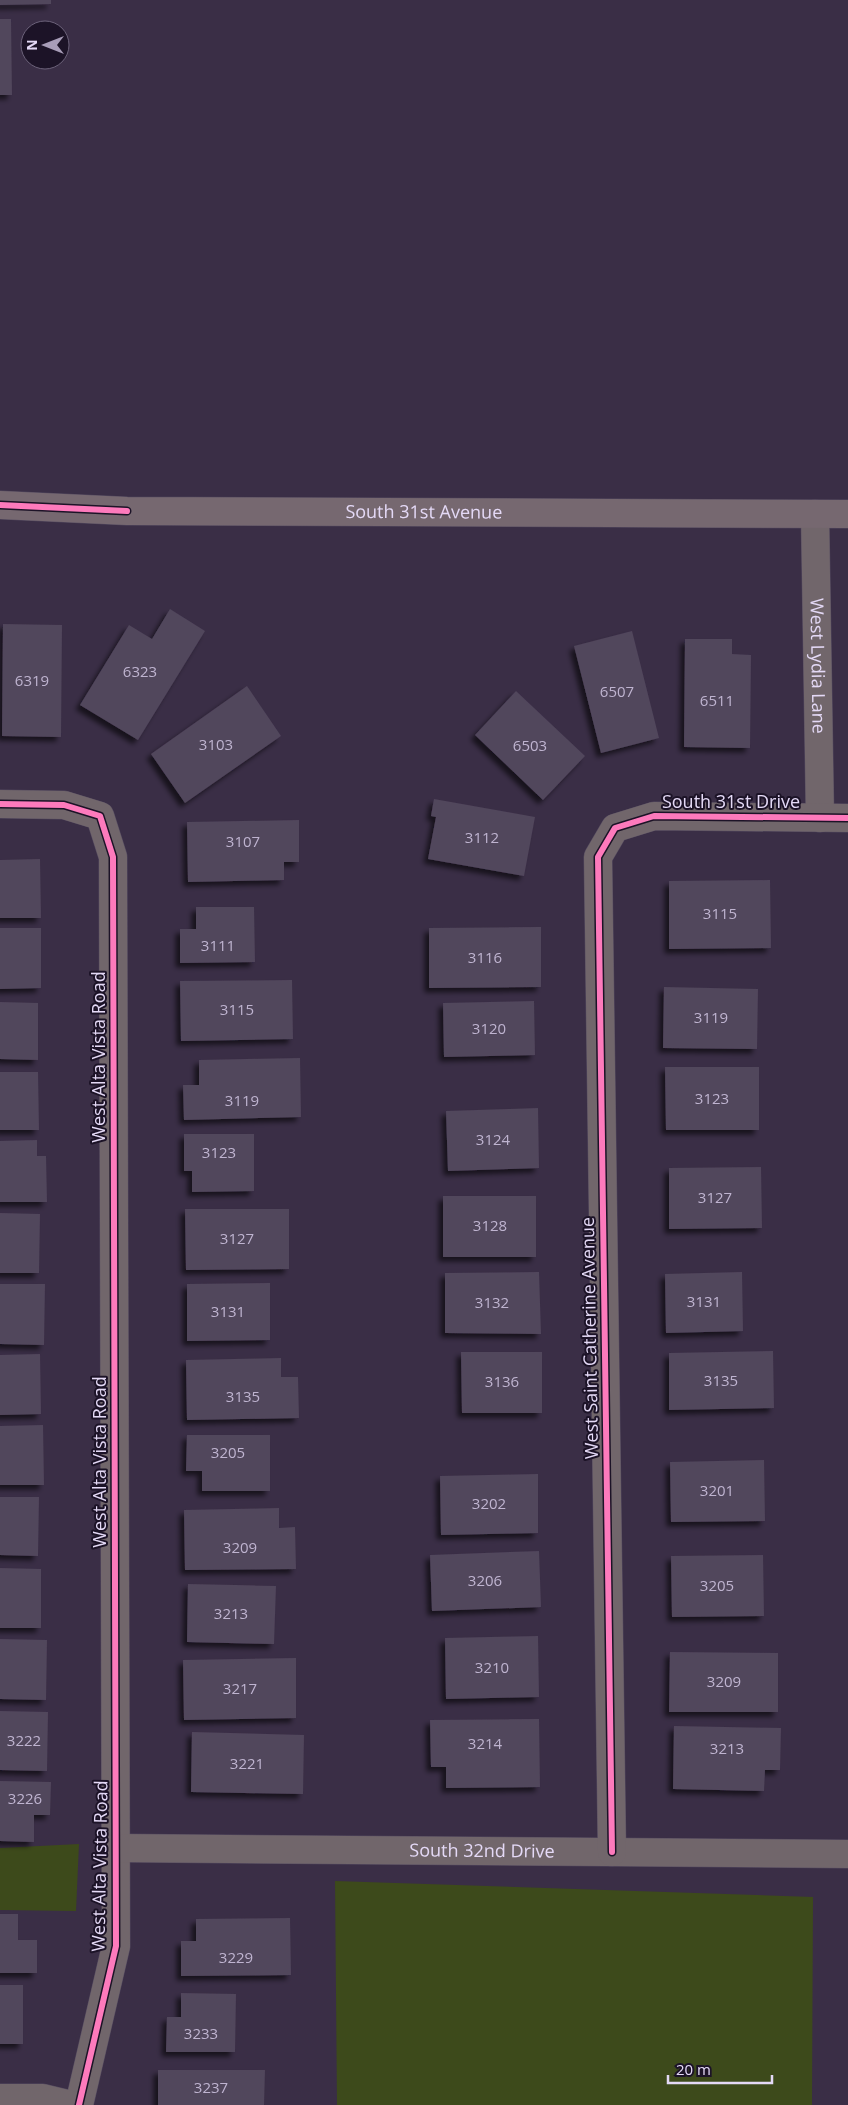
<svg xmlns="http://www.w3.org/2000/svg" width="848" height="2105" viewBox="0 0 848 2105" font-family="'Open Sans',sans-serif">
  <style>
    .green { fill: #3d4a1b }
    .building { fill: #51465c; filter: url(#shadow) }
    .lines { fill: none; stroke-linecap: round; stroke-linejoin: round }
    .street-casing { stroke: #554b60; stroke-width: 29 }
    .secondary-casing { stroke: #554b60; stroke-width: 29 }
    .street { stroke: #71666b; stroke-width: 28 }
    .secondary { stroke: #766870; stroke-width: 28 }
    .cycleway-casing { stroke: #1c1327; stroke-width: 9 }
    .cycleway { stroke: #fd7abc; stroke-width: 6 }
    .labels { text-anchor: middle; stroke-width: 4; stroke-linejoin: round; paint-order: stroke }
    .number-label { font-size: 15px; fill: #bfb4d0 }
    .street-label { font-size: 18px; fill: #e4d9f6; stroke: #1c1327 }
  </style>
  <defs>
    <filter id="shadow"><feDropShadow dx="-4.5" dy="4.5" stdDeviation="2.5" flood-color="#0009"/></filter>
  </defs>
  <rect width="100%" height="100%" fill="#3a2e46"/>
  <path class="green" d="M 79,1844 L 76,1911 L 0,1910 L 0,1848 Z
    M 335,1881 L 813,1897 L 812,2105 L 337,2105 Z"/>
  <path class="building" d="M 0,0 L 51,0 L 51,4 L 0,5 Z
    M 0,19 L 11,19 L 12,95 L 0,95 Z
    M 170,609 L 205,631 L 138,740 L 80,705 L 129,625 L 152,639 Z
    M 3,624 L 62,625 L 61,737 L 2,736 Z
    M 632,631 L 659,738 L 601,753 L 574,646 Z
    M 685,639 L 732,639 L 732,654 L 751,655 L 750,748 L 684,747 Z
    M 247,686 L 281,736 L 185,803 L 151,754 Z
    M 516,691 L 585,756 L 543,800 L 475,735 Z
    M 434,799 L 535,817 L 524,876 L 428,859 L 436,817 L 431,816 Z
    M 299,820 L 299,862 L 284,862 L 284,880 L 188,882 L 187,822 Z
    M 40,859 L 41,918 L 0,918 L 0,860 Z
    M 770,880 L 771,948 L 669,949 L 669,881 Z
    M 196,907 L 254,907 L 255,962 L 180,963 L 180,929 L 196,929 Z
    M 541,927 L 541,987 L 429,988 L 429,928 Z
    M 0,928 L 41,928 L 41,988 L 0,989 Z
    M 292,980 L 293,1039 L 181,1041 L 180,981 Z
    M 664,987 L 758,989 L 757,1049 L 663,1048 Z
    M 534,1001 L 535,1055 L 444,1057 L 443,1003 Z
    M 0,1002 L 38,1003 L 38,1060 L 0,1059 Z
    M 300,1058 L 301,1117 L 184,1120 L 183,1085 L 199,1085 L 199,1060 Z
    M 665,1067 L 759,1067 L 759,1130 L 666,1130 Z
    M 0,1072 L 38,1072 L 39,1130 L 0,1130 Z
    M 538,1108 L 539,1168 L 448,1171 L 446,1111 Z
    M 184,1134 L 254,1134 L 254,1191 L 192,1192 L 192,1171 L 184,1171 Z
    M 37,1140 L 37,1156 L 46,1156 L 47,1202 L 0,1202 L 0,1141 Z
    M 761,1167 L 762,1228 L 669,1229 L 669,1168 Z
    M 443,1196 L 536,1196 L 536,1257 L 443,1257 Z
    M 185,1209 L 289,1209 L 289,1269 L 186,1270 Z
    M 0,1213 L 40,1214 L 39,1273 L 0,1273 Z
    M 539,1272 L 541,1334 L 445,1333 L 445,1273 Z
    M 742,1272 L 743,1331 L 666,1333 L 665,1274 Z
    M 270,1283 L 270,1340 L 187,1341 L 187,1284 Z
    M 0,1284 L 45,1284 L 44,1345 L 0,1344 Z
    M 773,1351 L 774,1408 L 669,1410 L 669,1353 Z
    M 461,1352 L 542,1352 L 542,1413 L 462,1413 Z
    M 40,1354 L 41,1414 L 0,1415 L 0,1355 Z
    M 281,1358 L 281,1377 L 298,1377 L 299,1418 L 187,1420 L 186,1360 Z
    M 43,1425 L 44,1485 L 0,1485 L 0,1426 Z
    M 187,1435 L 270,1435 L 270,1491 L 202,1491 L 202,1471 L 186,1471 Z
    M 764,1460 L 765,1521 L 671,1522 L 670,1462 Z
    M 538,1474 L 538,1533 L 441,1535 L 440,1476 Z
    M 0,1497 L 39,1497 L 38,1556 L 0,1555 Z
    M 279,1508 L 279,1528 L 295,1527 L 296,1569 L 185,1570 L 184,1510 Z
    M 539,1551 L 541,1607 L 432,1611 L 430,1555 Z
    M 763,1555 L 764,1616 L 672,1617 L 671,1556 Z
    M 0,1568 L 41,1569 L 41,1628 L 0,1628 Z
    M 188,1584 L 276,1586 L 274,1644 L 187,1642 Z
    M 538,1636 L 539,1697 L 446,1699 L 445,1638 Z
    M 0,1639 L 47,1640 L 46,1700 L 0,1699 Z
    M 670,1652 L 778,1653 L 778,1712 L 669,1712 Z
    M 296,1658 L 296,1718 L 184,1720 L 183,1660 Z
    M 0,1711 L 48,1712 L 47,1771 L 0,1770 Z
    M 539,1719 L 540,1787 L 446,1788 L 446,1767 L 431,1767 L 430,1720 Z
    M 674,1726 L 781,1728 L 780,1770 L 765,1770 L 764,1791 L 673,1789 Z
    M 192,1732 L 304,1735 L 303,1794 L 191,1792 Z
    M 0,1781 L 51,1782 L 50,1815 L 34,1815 L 34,1842 L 0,1841 Z
    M 0,1914 L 18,1914 L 18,1940 L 37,1940 L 37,1973 L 0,1973 Z
    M 290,1918 L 291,1975 L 181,1976 L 181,1941 L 196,1941 L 196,1919 Z
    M 0,1985 L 23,1985 L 23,2044 L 0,2044 Z
    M 181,1993 L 236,1994 L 235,2052 L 166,2052 L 167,2017 L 181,2017 Z
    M 158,2070 L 265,2070 L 264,2105 L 158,2105 Z"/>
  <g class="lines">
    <defs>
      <g id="street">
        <path id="s1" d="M 815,514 L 820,818"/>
        <path d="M 0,804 L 64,805 L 100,816 L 113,857 L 116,1946 L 79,2105"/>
        <path id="s2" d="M 116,1848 L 848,1854"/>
        <path d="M 612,1852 L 598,857 L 615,828 L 654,816 L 848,818"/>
        <path d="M 0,2098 L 43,2098 L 72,2105"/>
      </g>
      <g id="secondary">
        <path id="s3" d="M 0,505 L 127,511 L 848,514"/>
      </g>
    </defs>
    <use href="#street" class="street-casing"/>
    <use href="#secondary" class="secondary-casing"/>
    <use href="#street" class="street"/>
    <use href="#secondary" class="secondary"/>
    <defs>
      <path id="cycleway" d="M 0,505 L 127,511
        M 0,804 L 64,805 L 100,816 L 113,857 L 116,1946 L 79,2105
        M 612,1852 L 598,857 L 615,828 L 654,816 L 848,818"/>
    </defs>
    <use href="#cycleway" class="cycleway-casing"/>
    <use href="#cycleway" class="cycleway"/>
  </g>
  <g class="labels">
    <g class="number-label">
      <text x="140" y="677">6323</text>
      <text x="32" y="686">6319</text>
      <text x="617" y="697">6507</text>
      <text x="717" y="706">6511</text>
      <text x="216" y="750">3103</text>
      <text x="530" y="751">6503</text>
      <text x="482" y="843">3112</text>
      <text x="243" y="847">3107</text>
      <text x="720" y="919">3115</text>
      <text x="218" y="951">3111</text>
      <text x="485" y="963">3116</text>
      <text x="237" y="1015">3115</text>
      <text x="711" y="1023">3119</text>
      <text x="489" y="1034">3120</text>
      <text x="712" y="1104">3123</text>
      <text x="242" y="1106">3119</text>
      <text x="493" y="1145">3124</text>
      <text x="219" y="1158">3123</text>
      <text x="715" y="1203">3127</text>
      <text x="490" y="1231">3128</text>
      <text x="237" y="1244">3127</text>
      <text x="704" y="1307">3131</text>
      <text x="492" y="1308">3132</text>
      <text x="228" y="1317">3131</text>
      <text x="721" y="1386">3135</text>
      <text x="502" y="1387">3136</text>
      <text x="243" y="1402">3135</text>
      <text x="228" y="1458">3205</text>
      <text x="717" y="1496">3201</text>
      <text x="489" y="1509">3202</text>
      <text x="240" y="1553">3209</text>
      <text x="485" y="1586">3206</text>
      <text x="717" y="1591">3205</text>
      <text x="231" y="1619">3213</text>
      <text x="492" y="1673">3210</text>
      <text x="724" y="1687">3209</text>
      <text x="240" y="1694">3217</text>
      <text x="24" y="1746">3222</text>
      <text x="485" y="1749">3214</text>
      <text x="727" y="1754">3213</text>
      <text x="247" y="1769">3221</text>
      <text x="25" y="1804">3226</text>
      <text x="236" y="1963">3229</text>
      <text x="201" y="2039">3233</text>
      <text x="211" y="2093">3237</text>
    </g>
    <g class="street-label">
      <text dy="6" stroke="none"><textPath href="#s3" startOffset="424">South 31st Avenue</textPath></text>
      <text dy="6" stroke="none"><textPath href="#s1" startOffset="152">West Lydia Lane</textPath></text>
      <text x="731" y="808">South 31st Drive</text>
      <text transform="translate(99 1057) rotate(-90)" y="6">West Alta Vista Road</text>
      <text transform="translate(590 1338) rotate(-91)" y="6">West Saint Catherine Avenue</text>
      <text transform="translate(100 1462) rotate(-90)" y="6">West Alta Vista Road</text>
      <text dy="6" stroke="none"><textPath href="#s2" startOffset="366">South 32nd Drive</textPath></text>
      <text transform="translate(100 1866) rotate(-89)" y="6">West Alta Vista Road</text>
    </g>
  </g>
  <g transform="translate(45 45) rotate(270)"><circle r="24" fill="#1c1327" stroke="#6c627a"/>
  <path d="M0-4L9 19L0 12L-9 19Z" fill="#a89db8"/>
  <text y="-8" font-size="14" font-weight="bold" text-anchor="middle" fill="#e4d9f6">N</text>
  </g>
  <path d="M668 2075v8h104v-8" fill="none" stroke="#e4d9f6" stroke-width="2.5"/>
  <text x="676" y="2075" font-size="15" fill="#e4d9f6" stroke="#1c1327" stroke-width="4" paint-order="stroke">20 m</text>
</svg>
